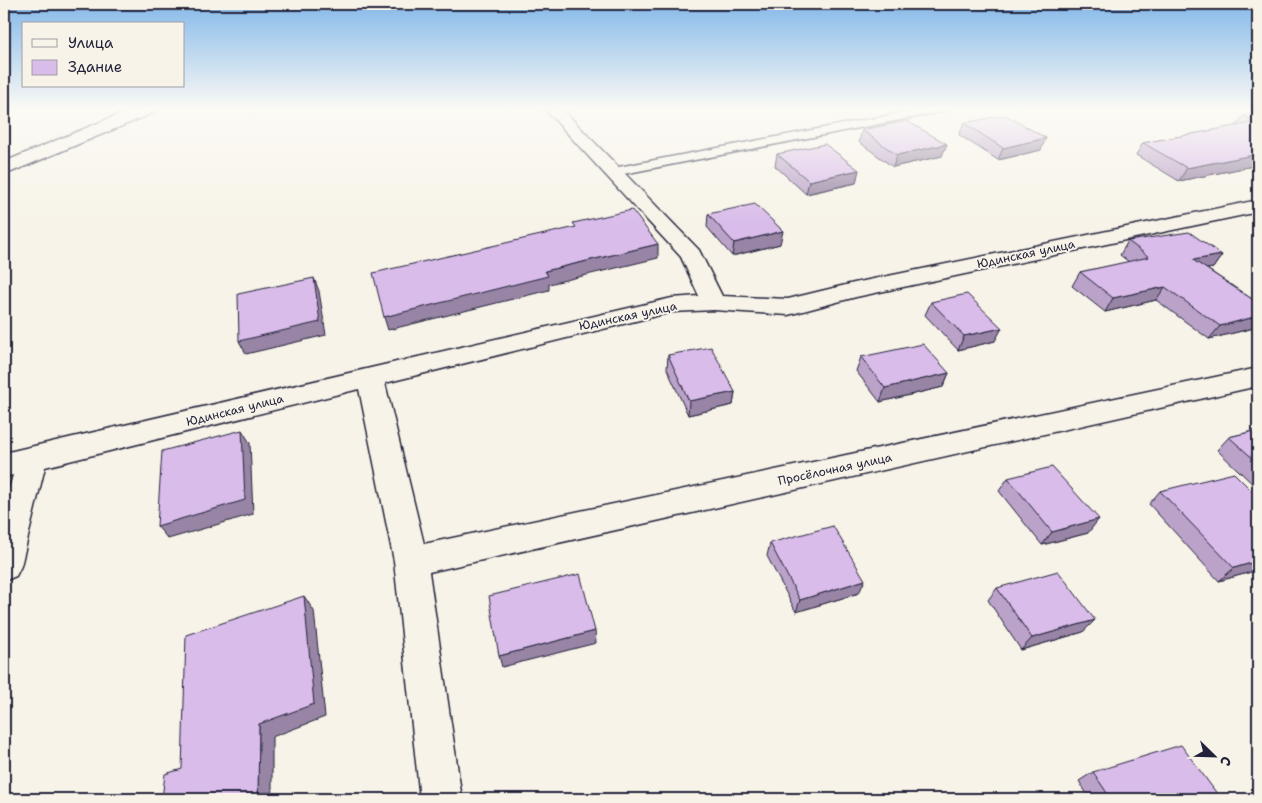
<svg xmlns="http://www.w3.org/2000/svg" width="1262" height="803" viewBox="0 0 1262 803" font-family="'Shantell Sans',sans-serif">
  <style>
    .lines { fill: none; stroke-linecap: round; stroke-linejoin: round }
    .service-casing { stroke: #22223b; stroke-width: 3 }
    .minor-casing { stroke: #22223b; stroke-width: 3 }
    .service { fill: #f7f3e8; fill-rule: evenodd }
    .minor { fill: #f7f3e8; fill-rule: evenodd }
    .wall { fill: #bba2c9; stroke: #22223b }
    .shaded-wall { fill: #9884a4; stroke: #22223b }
    .building { fill: #d9bcea; stroke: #22223b }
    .labels { text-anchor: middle; stroke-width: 4; stroke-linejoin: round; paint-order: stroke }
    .street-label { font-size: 12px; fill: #22223b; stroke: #f7f3e8 }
  </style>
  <rect width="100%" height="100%" fill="#f7f3e8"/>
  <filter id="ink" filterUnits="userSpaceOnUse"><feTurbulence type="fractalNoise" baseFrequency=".02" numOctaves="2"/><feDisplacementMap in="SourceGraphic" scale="10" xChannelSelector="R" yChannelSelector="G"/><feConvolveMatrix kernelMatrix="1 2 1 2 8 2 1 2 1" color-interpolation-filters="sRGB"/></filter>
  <g filter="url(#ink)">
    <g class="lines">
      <defs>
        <path id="service" d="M 922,109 L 946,109 L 941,112 L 613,176 L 607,172 L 613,168 Z"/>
        <path id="minor" d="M 132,109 L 155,109 L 153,113 L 4,175 L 4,162 Z
          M 545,109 L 562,109 L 699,250 L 722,296 L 788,299 L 854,283 L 1258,200 L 1258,212 L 856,297 L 788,315 L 714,310 L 672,312 L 385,383 L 424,544 L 1258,368 L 1258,386 L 429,572 L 462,799 L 420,799 L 394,561 L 359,389 L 45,467 L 21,566 L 16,576 L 4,581 L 4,507 L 13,475 L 4,477 L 4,453 L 672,298 L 699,296 L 681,257 Z"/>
      </defs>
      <use href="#service" class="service-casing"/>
      <use href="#minor" class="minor-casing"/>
      <use href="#service" class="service"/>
      <use href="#minor" class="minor"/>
    </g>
    <path class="wall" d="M 1258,112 L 1258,165 L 1179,181 L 1136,155 L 1143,143 L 1236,126 L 1243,116 Z
      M 964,123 L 1041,150 L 998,160 L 959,135 Z
      M 862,130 L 942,156 L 893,167 L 859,142 Z
      M 777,154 L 856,183 L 806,194 L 775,166 Z
      M 708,214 L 780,244 L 732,256 L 707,227 Z
      M 1128,241 L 1222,255 L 1213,268 L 1207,269 L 1258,303 L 1258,327 L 1209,339 L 1156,300 L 1105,312 L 1072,286 L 1080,272 L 1129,262 L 1120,255 Z
      M 931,302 L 995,341 L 958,350 L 925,315 Z
      M 668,355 L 735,392 L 733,405 L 688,415 L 667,369 Z
      M 861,357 L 949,373 L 943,387 L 880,402 L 856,371 Z
      M 1258,430 L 1258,489 L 1217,450 L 1229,437 Z
      M 1008,478 L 1088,533 L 1042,545 L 999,491 Z
      M 1160,491 L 1258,497 L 1258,570 L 1219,581 L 1149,504 Z
      M 770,543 L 859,593 L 796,612 L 767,556 Z
      M 997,588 L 1083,632 L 1021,650 L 988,600 Z
      M 1258,736 L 1258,743 L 1254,738 Z
      M 1093,772 L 1221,799 L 1090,799 L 1079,781 Z"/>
    <path class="shaded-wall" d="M 1046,138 L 1041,150 L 998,160 L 1003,148 Z
      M 947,144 L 942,156 L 893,167 L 897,155 Z
      M 1258,154 L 1258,165 L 1179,181 L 1187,168 Z
      M 859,170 L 856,183 L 806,194 L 809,181 Z
      M 783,231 L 780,244 L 732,256 L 734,243 Z
      M 658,244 L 658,258 L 549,284 L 549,290 L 388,330 L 384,317 L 545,271 Z
      M 1222,255 L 1213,268 L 1184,273 L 1193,260 Z
      M 314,278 L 319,291 L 326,335 L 246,354 L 239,341 Z
      M 1165,287 L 1156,300 L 1105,312 L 1113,298 Z
      M 1258,316 L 1258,327 L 1209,339 L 1220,326 Z
      M 1002,328 L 995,341 L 958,350 L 964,336 Z
      M 949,373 L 943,387 L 880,402 L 885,388 Z
      M 735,392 L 733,405 L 688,415 L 689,401 Z
      M 242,430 L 250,443 L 253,514 L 168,539 L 157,526 Z
      M 1099,519 L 1088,533 L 1042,545 L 1052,532 Z
      M 1258,561 L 1258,570 L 1219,581 L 1234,568 Z
      M 865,580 L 859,593 L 796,612 L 800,600 Z
      M 304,596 L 314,611 L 325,717 L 272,737 L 272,799 L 258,799 L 259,724 Z
      M 1095,620 L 1083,632 L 1021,650 L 1032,638 Z
      M 595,631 L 596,643 L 502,667 L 499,656 Z"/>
    <path class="building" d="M 1258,112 L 1258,154 L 1187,168 L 1143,143 L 1257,122 L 1243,116 Z
      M 1005,115 L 1046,138 L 1003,148 L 964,123 Z
      M 907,121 L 947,144 L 897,155 L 862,130 Z
      M 825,144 L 859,170 L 809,181 L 777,154 Z
      M 755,204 L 783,231 L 734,243 L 708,214 Z
      M 632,210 L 658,244 L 545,271 L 548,276 L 384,317 L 373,273 L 576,227 L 573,223 Z
      M 1189,232 L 1222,255 L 1193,260 L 1258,303 L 1258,316 L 1220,326 L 1165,287 L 1113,298 L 1080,272 L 1149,257 L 1128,241 Z
      M 314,278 L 320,322 L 239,341 L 238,294 Z
      M 967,294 L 1002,328 L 964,336 L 931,302 Z
      M 923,344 L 949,373 L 885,388 L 861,357 Z
      M 711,347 L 735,392 L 689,401 L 668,355 Z
      M 242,430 L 245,500 L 157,526 L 162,451 Z
      M 1258,430 L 1258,463 L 1229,437 Z
      M 1052,467 L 1099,519 L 1052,532 L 1008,478 Z
      M 1234,473 L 1258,497 L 1258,561 L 1234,568 L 1160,491 Z
      M 833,526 L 865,580 L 800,600 L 770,543 Z
      M 1058,571 L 1095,620 L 1032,638 L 997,588 Z
      M 580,574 L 595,631 L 499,656 L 489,596 Z
      M 304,596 L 314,704 L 259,724 L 258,799 L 162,799 L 165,774 L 182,769 L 186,635 Z
      M 1181,745 L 1221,799 L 1111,799 L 1093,772 Z"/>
  </g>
  <linearGradient id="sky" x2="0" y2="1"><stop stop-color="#84b8e9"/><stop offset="0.49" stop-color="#fbfaf5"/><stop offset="1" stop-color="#fbfaf5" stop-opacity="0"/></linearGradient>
  <rect width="1262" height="222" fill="url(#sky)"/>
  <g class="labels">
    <g class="street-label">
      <text transform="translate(1026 254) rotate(-12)" y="4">Юдинская улица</text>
      <text transform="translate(628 316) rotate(-12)" y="4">Юдинская улица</text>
      <text transform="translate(235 410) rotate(-14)" y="4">Юдинская улица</text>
      <text transform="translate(835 469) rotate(-12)" y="4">Просёлочная улица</text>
    </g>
  </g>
  <rect width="1262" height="803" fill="none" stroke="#f7f3e8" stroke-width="20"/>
  <rect x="10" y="10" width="1242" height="783" fill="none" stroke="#22223b" stroke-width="2" filter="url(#ink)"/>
  <rect x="22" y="22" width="162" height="65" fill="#f7f3e8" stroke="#a29fa3"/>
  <rect x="32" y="39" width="25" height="8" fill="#f7f3e8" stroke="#a29fa3"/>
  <text x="68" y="48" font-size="15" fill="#22223b">Улица</text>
  <rect x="32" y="60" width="25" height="15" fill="#d9bcea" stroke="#a29fa3"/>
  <text x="68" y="72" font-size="15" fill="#22223b">Здание</text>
  <g transform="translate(1214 756) rotate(113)" stroke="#f7f3e8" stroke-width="4" paint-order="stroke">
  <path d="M0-4L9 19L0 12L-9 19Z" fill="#22223b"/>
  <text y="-8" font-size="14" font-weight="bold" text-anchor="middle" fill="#22223b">С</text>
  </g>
</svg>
